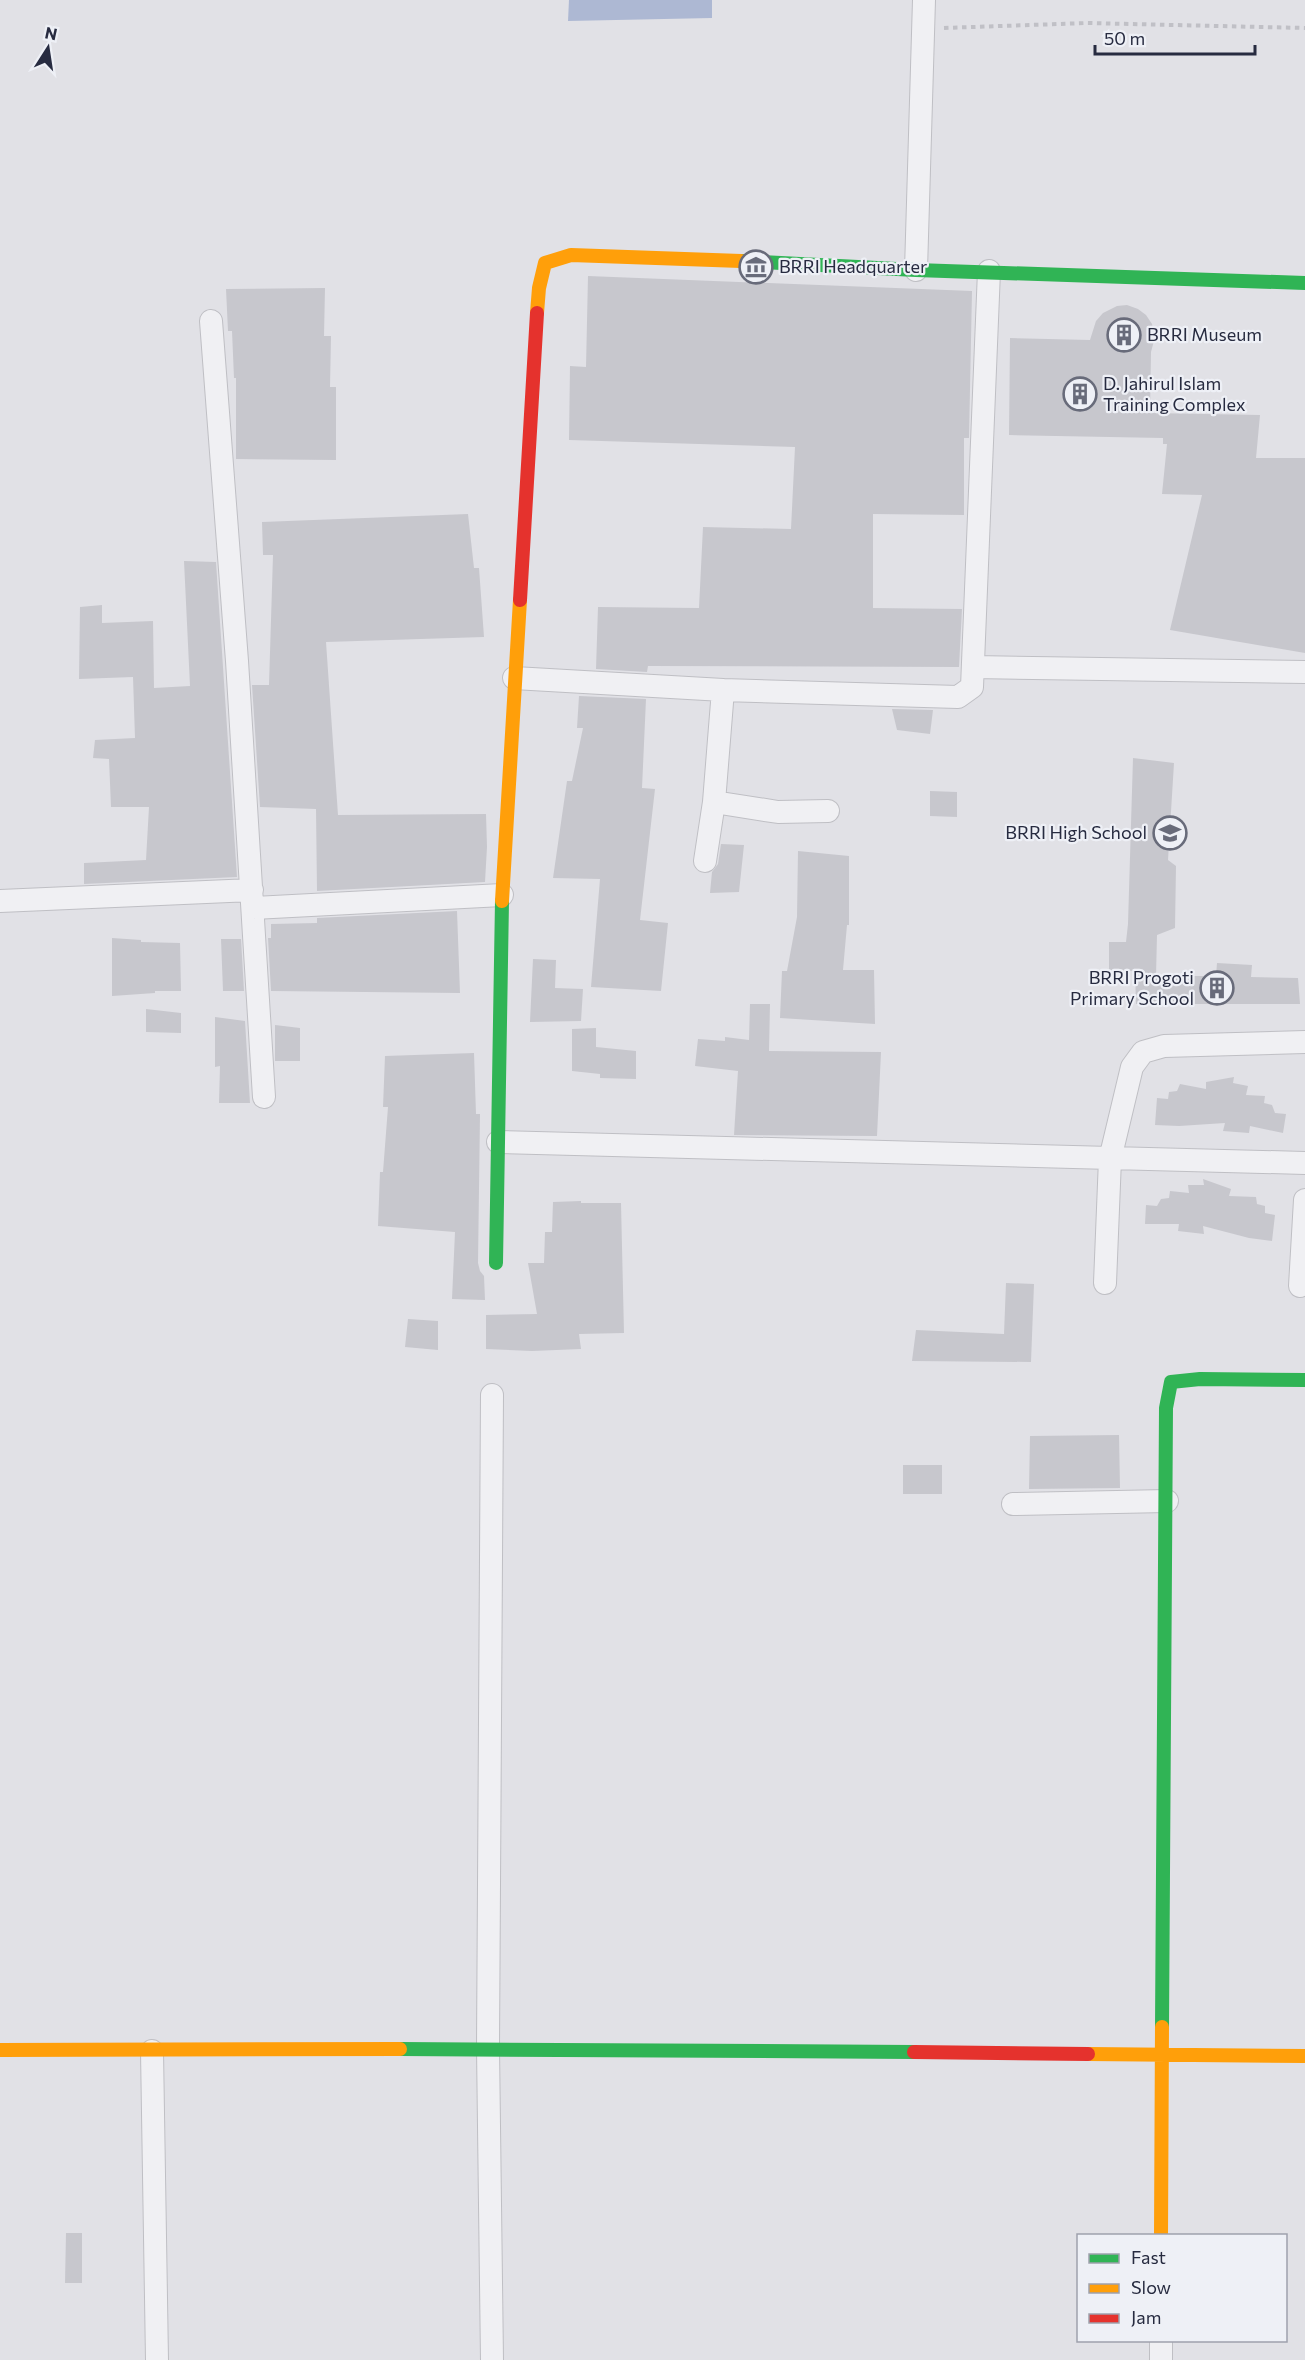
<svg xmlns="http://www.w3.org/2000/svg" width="1305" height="2360" viewBox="0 0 1305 2360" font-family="Commissioner,sans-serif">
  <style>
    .water { fill: #adb8d3 }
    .building { fill: #c7c7cd }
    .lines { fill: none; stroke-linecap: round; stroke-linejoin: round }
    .street-casing { stroke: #bfbfc4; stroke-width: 24 }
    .path { stroke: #c0c0c6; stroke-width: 4; stroke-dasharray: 4.5 4.5; stroke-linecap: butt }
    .street { stroke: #f0f0f3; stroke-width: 22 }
    .fast { stroke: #30b455; stroke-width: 14 }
    .slow { stroke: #ff9f0a; stroke-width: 14 }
    .jam { stroke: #e5322d; stroke-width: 14 }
    .labels { text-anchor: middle; stroke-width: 4.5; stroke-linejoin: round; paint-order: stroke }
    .poi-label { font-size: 18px; fill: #272b40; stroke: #eef0f6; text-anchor: start }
  </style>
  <rect width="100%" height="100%" fill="#e1e1e6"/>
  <path class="water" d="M 569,0 L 712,0 L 712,18 L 568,21 Z"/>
  <path class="building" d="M 588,276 L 972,291 L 969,438 L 964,438 L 964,515 L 873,514 L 873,608 L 962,609 L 959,667 L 648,666 L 647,672 L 596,669 L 598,607 L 699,608 L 703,527 L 791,529 L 795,447 L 569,440 L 570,366 L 586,367 Z
    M 325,288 L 324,336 L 331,336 L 330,387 L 336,387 L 336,460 L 236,459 L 236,378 L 234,378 L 232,331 L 228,331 L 226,289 Z
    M 1127,305 L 1138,309 L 1146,315 L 1152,324 L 1155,337 L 1151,352 L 1150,413 L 1260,415 L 1256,458 L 1305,458 L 1305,653 L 1170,630 L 1202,495 L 1162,494 L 1167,444 L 1163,444 L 1163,438 L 1009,435 L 1010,338 L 1090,340 L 1096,321 L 1103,313 L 1117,306 Z
    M 468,514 L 474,568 L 479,568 L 484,637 L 326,642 L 338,815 L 486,814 L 487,847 L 485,882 L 317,891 L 316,809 L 260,807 L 252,685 L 269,685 L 273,555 L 263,555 L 262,522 Z
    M 184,561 L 216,562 L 237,877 L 84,884 L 84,863 L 146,860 L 149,807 L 111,807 L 109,759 L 93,758 L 95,740 L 135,738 L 133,677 L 79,679 L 80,607 L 102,605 L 102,623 L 153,621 L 154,688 L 190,686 Z
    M 579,696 L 646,699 L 642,788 L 655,789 L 640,920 L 668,923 L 661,991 L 591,987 L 600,879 L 553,878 L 567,781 L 572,781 L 583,728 L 577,728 Z
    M 892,709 L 933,710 L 930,734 L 897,730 Z
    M 1133,758 L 1174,763 L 1168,860 L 1176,866 L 1175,928 L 1157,935 L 1156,976 L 1216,976 L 1217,963 L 1252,965 L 1251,977 L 1298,978 L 1300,1004 L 1136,1004 L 1135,971 L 1109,970 L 1109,942 L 1126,942 L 1128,924 Z
    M 930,791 L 957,792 L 957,817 L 930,816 Z
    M 721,844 L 744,845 L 739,892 L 710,893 L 712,872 L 718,864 Z
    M 798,851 L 849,856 L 849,925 L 847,925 L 843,970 L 874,970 L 875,1024 L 780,1018 L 782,971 L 787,971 L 797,917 Z
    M 457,911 L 460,993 L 271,991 L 268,938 L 271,938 L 271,924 L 317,923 L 317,918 Z
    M 112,938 L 141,940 L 141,942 L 180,943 L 181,991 L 155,991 L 155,993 L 112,996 Z
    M 221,939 L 241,939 L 244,991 L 223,991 Z
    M 533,959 L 556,960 L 555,988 L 583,989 L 581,1021 L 530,1022 Z
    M 750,1004 L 770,1004 L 769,1051 L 881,1052 L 877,1136 L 734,1135 L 738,1071 L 695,1066 L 698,1039 L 725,1041 L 725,1037 L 749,1040 Z
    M 146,1009 L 181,1013 L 181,1033 L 146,1032 Z
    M 215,1017 L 245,1021 L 250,1103 L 219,1103 L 220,1066 L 215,1067 Z
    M 275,1025 L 300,1028 L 300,1061 L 275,1061 Z
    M 596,1028 L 596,1047 L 636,1051 L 636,1079 L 600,1078 L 600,1074 L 572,1071 L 572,1029 Z
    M 474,1053 L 476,1114 L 480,1114 L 478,1263 L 480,1271 L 484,1276 L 485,1300 L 452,1299 L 455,1232 L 378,1226 L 380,1172 L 383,1172 L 388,1107 L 383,1107 L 385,1056 Z
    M 1234,1077 L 1233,1083 L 1248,1086 L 1246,1095 L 1265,1096 L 1264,1103 L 1272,1105 L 1275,1113 L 1286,1114 L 1283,1133 L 1250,1126 L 1249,1133 L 1223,1131 L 1225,1123 L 1179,1126 L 1155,1125 L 1157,1098 L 1168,1099 L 1169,1092 L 1177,1091 L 1180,1084 L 1206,1089 L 1206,1082 Z
    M 1203,1179 L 1231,1189 L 1229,1196 L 1256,1197 L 1257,1204 L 1265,1206 L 1265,1213 L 1275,1215 L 1272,1241 L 1249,1238 L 1203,1226 L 1204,1234 L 1178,1231 L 1179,1224 L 1145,1224 L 1146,1205 L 1157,1206 L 1161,1199 L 1169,1198 L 1170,1191 L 1189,1193 L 1188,1185 L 1204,1185 Z
    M 581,1201 L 581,1203 L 621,1203 L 624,1333 L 579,1334 L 581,1349 L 532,1351 L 486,1349 L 486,1315 L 537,1314 L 528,1263 L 544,1263 L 545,1232 L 552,1232 L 553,1202 Z
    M 1006,1283 L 1034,1284 L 1031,1362 L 912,1361 L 916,1330 L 1004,1334 Z
    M 408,1319 L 438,1321 L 438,1350 L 405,1347 Z
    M 1119,1435 L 1120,1488 L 1029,1489 L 1030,1436 Z
    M 903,1465 L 942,1465 L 942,1494 L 903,1494 Z
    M 66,2233 L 82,2233 L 82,2283 L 65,2283 Z"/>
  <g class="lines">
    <defs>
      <path id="street" d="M 916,270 L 924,0
        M 211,321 L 237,661 L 264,1097
        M 973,667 L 1305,672
        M 514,678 L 723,690 L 958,697 L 972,687 L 989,271
        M 714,802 L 778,812 L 828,811
        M 705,861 L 714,802 L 723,690
        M 0,901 L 252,890
        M 253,908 L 502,895
        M 498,1142 L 1305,1163
        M 1105,1283 L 1110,1159 L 1132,1067 L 1143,1052 L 1164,1046 L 1305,1042
        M 1300,1286 L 1305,1200
        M 1013,1504 L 1167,1501
        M 152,2051 L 157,2360
        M 492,2360 L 488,2048 L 492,1395
        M 1161,2360 L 1161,2340"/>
    </defs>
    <use href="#street" class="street-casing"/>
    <path class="path" d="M 944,28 L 1087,23 L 1305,28"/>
    <use href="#street" class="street"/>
    <path class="fast" d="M 741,261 L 916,270 L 1305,283
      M 496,1263 L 502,901
      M 1162,2027 L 1166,1408 L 1171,1382 L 1200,1379 L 1305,1380
      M 400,2049 L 914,2052"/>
    <path class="slow" d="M 537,313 L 539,288 L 545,263 L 571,255 L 741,261
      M 502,901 L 520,600
      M 0,2050 L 400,2049
      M 1088,2054 L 1305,2056
      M 1161,2236 L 1162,2027"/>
    <path class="jam" d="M 520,600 L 537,313
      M 914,2052 L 1088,2054"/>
  </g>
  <defs>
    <symbol id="museum-ring" viewBox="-11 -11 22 22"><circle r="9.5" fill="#eef0f6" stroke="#686b7a" stroke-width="1.5"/><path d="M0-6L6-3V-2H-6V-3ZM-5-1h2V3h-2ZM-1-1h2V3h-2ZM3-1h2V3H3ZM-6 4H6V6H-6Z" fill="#686b7a"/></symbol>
    <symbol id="building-ring" viewBox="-11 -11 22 22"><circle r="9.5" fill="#eef0f6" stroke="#686b7a" stroke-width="1.5"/><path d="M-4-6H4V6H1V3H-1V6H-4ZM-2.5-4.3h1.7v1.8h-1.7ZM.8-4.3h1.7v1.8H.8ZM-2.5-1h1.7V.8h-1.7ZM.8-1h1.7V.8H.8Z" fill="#686b7a"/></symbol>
    <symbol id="school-ring" viewBox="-11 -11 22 22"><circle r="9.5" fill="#eef0f6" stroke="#686b7a" stroke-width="1.5"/><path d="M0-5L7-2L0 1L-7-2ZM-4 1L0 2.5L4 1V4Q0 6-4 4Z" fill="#686b7a"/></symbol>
  </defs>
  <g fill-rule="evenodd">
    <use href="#museum-ring" x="737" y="248" width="38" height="38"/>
    <use href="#building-ring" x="1105" y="316" width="38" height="38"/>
    <use href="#building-ring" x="1061" y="375" width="38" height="38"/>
    <use href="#school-ring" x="1151" y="814" width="38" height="38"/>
    <use href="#building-ring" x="1198" y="969" width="38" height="38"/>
  </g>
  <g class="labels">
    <g class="poi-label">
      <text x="779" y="273">BRRI Headquarter</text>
      <text x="1147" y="341">BRRI Museum</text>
      <text x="1103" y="390">D. Jahirul Islam<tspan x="1103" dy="21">Training Complex</tspan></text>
      <text x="1147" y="839" text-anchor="end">BRRI High School</text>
      <text x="1194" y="984" text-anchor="end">BRRI Progoti<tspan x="1194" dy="21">Primary School</tspan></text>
    </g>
  </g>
  <rect x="1077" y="2234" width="210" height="108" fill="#eef0f6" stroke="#9ea1ad" stroke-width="1.5"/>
  <rect x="1089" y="2254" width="30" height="9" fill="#30b455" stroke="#9ea1ad" stroke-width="1.5"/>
  <text x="1131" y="2264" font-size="18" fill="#272b40">Fast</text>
  <rect x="1089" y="2284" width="30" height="9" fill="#ff9f0a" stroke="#9ea1ad" stroke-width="1.5"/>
  <text x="1131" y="2294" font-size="18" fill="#272b40">Slow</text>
  <rect x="1089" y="2314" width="30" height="9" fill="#e5322d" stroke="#9ea1ad" stroke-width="1.5"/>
  <text x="1131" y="2324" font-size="18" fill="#272b40">Jam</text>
  <g transform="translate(48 48) rotate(12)" stroke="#eef0f6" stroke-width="4.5" paint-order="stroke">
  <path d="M0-4.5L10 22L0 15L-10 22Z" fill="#272b40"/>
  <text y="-9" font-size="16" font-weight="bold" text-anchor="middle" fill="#272b40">N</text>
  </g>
  <path d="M1095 45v9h160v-9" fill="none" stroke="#272b40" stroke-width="3"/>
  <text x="1104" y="45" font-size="18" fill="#272b40" stroke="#eef0f6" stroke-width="4.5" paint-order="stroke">50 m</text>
</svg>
